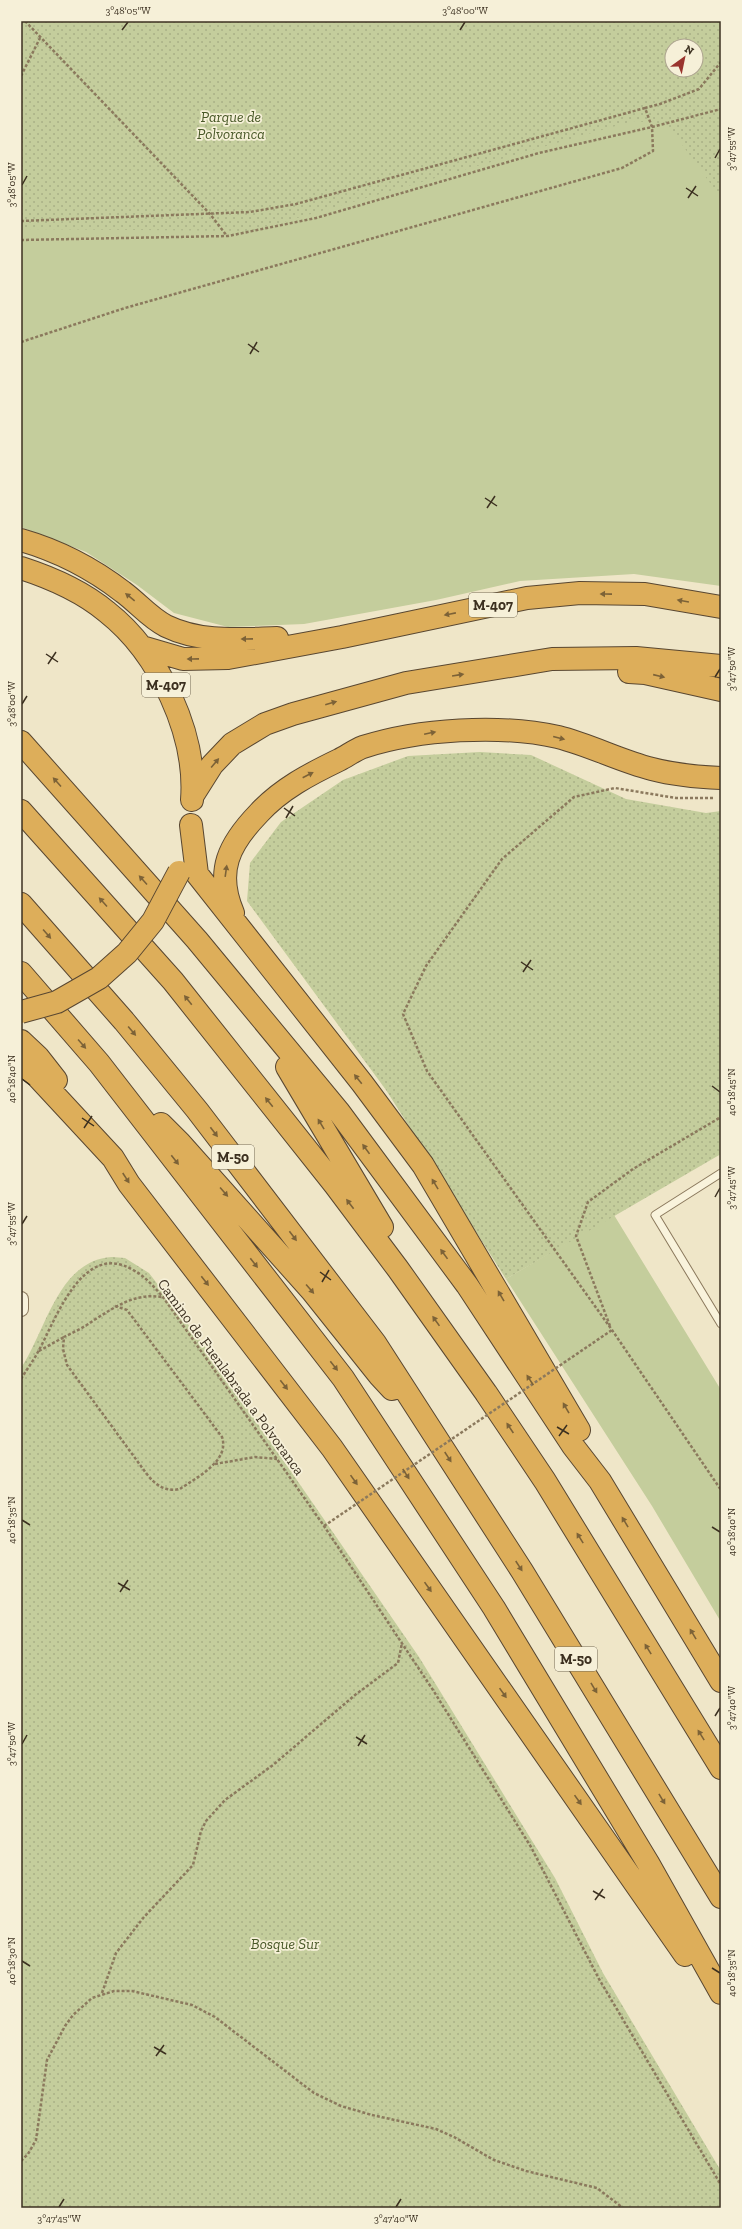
<svg xmlns="http://www.w3.org/2000/svg" width="742" height="2229" viewBox="0 0 742 2229" font-family="'Zilla Slab',serif">
  <style>
    .grass { fill: #c4cd9c; fill-rule: evenodd }
    .park { fill: url(#park-dots); fill-rule: evenodd }
    .lines { fill: none; stroke-linecap: round; stroke-linejoin: round }
    .lane-casing { stroke: #8b795d; stroke-width: 9 }
    .street-casing { stroke: #8b795d; stroke-width: 16 }
    .highway-casing { stroke: #594731; stroke-width: 24 }
    .path { stroke: #8b795d; stroke-width: 2.5; stroke-dasharray: 3 2; stroke-linecap: butt }
    .lane { stroke: #f9f3dc; stroke-width: 7 }
    .street { stroke: #f9f3dc; stroke-width: 14 }
    .highway { stroke: #ddae5a; stroke-width: 22 }
    .highway-bridge-casing { stroke: #594731; stroke-width: 24; stroke-linecap: butt }
    .path-bridge { stroke: #8b795d; stroke-width: 2.5; stroke-dasharray: 3 2; stroke-linecap: butt }
    .highway-bridge { stroke: #ddae5a; stroke-width: 22 }
    .oneway { fill: #7c6237 }
    .ticks { fill: none; stroke: #3c3020; stroke-width: 1.5 }
    .labels { text-anchor: middle; stroke-width: 3.5; stroke-linejoin: round; paint-order: stroke }
    .shield { fill: #f6f0d8; stroke: #746a57; stroke-width: 1 }
    .shield-label { font-size: 14px; font-weight: bold; fill: #3c3020 }
    .park-label { font-size: 15px; font-style: italic; fill: #485827; stroke: #f6f0d8 }
    .street-label { font-size: 15px; fill: #3c3020; stroke: #f6f0d8 }
    .neatline { fill: none; stroke: #3c3020; stroke-width: 1.5 }
    .ticks-label { font-size: 10px; text-anchor: middle; fill: #3c3020 }
  </style>
  <defs>
    <pattern id="park-dots" width="8" height="8" patternUnits="userSpaceOnUse"><rect width="8" height="8" fill="#c4cd9c"/><path d="M2 2h.1M6 6h.1" fill="none" stroke="#a9b086" stroke-width="1.8" stroke-linecap="round"/></pattern>
  </defs>
  <rect width="100%" height="100%" fill="#efe6c8"/>
  <path class="grass" d="M 21,21 L 721,21 L 721,586 L 634,574 L 520,581 L 436,600 L 304,624 L 228,627 L 174,613 L 137,585 L 86,552 L 21,527 ZM 672,46 L 696,46 L 696,70 L 672,70 Z
    M 614,1215 L 721,1390 L 721,1622 L 652,1506 L 506,1279 Z"/>
  <path class="park" d="M 21,21 L 721,21 L 721,198 L 667,124 L 633,121 L 252,231 L 21,229 L 21,48 L 27,30 ZM 672,46 L 696,46 L 696,70 L 672,70 Z
    M 480,752 L 531,755 L 626,799 L 706,813 L 721,811 L 721,1154 L 506,1279 L 386,1090 L 247,901 L 250,863 L 281,822 L 343,780 L 408,756 Z
    M 112,1257 L 125,1258 L 149,1273 L 203,1344 L 419,1657 L 555,1878 L 603,1973 L 721,2171 L 721,2208 L 21,2208 L 21,1368 C 46,1331 58,1260 112,1257 Z"/>
  <g class="lines">
    <defs>
      <path id="lane" d="M 721,1173 L 655,1215 L 721,1324"/>
      <path id="street" d="M 21,1299 L 21,1309"/>
      <path id="highway" d="M 21,540 C 59,551 92,568 123,592 C 138,603 150,618 166,626 C 201,643 239,639 277,638
        M 21,568 C 52,578 82,591 107,612 C 159,653 197,734 192,800
        M 142,647 L 183,659 L 228,658 L 342,637 L 527,598 L 580,593 L 645,594 L 721,607
        M 629,672 L 645,673 L 721,690
        M 21,742 L 197,940 L 339,1112 L 467,1285 L 573,1446 L 600,1481 L 721,1681
        M 193,795 L 212,765 L 232,744 L 265,724 L 293,714 L 406,683 L 552,659 L 636,658 L 721,666
        M 21,811 L 173,981 L 335,1185 L 398,1269 L 486,1393 L 545,1481 L 721,1768
        M 191,825 L 197,874 L 362,1083 L 423,1165 L 579,1430
        M 21,904 L 124,1021 L 197,1110 L 375,1343 L 522,1571 L 721,1897
        M 233,913 C 215,871 229,844 259,813 C 281,789 310,774 339,760 C 347,756 355,750 363,747 C 419,729 500,724 558,737 C 590,745 620,761 652,769 C 675,775 698,777 721,778
        M 21,973 L 99,1063 L 343,1378 L 494,1608 L 648,1863 L 721,1993
        M 21,1041 L 38,1057 L 56,1080
        M 21,1064 L 36,1075 L 113,1158 L 129,1184 L 332,1448 L 685,1955
        M 287,1067 L 382,1227
        M 161,1124 L 180,1143 L 312,1291 L 379,1375 L 392,1389"/>
    </defs>
    <use href="#lane" class="lane-casing"/>
    <use href="#street" class="street-casing"/>
    <use href="#highway" class="highway-casing"/>
    <path class="path" d="M 25,21 L 210,214 L 227,236
      M 21,76 L 40,38
      M 21,221 L 250,212 L 296,204 L 645,108
      M 21,240 L 228,236 L 316,218 L 539,153 L 652,127 L 721,109
      M 21,342 L 125,308 L 622,168 L 653,151 L 652,127 L 645,108 L 660,104 L 699,89 L 721,62
      M 713,798 L 676,798 L 615,788 L 574,797 L 502,859 L 426,966 L 403,1014 L 427,1071 L 612,1330 L 721,1490
      M 115,1306 L 127,1310 L 222,1437 C 230,1461 197,1477 180,1489 C 165,1492 155,1485 146,1473 L 67,1365 L 63,1349 L 64,1337 C 74,1332 85,1327 94,1320 C 117,1306 134,1293 162,1297
      M 610,1326 L 576,1236 L 588,1202 L 633,1169 L 721,1117
      M 39,1351 L 64,1337
      M 21,1379 C 27,1369 34,1360 39,1350 C 56,1319 83,1240 133,1270 C 145,1276 154,1287 163,1297 L 324,1526 L 433,1690 L 531,1847 L 599,1979 L 721,2185
      M 215,1464 L 255,1457 L 277,1459
      M 102,1993 L 116,1953 L 144,1917 L 193,1865 L 201,1831 L 206,1821 L 225,1800 L 273,1765 L 355,1695 L 398,1663 L 402,1643
      M 21,2161 L 28,2154 L 36,2140 L 47,2060 L 65,2026 L 73,2015 L 92,1998 L 114,1991 L 132,1991 L 192,2005 L 215,2017 L 314,2093 L 341,2106 L 372,2115 L 436,2129 L 454,2137 L 494,2160 L 526,2171 L 597,2188 L 623,2208"/>
    <use href="#lane" class="lane"/>
    <use href="#street" class="street"/>
    <use href="#highway" class="highway"/>
    <defs>
      <path id="highway-bridge" d="M 21,1012 L 57,1002 L 99,978 L 127,953 L 153,921 L 179,872"/>
    </defs>
    <use href="#highway-bridge" class="highway-bridge-casing"/>
    <path class="path-bridge" d="M 324,1526 L 612,1330"/>
    <use href="#highway-bridge" class="highway-bridge"/>
  </g>
  <defs><path id="oneway-solid" d="M-6-.8H1V-3.2L6.5 0L1 3.2V.8H-6Z"/></defs>
  <g class="oneway">
    <use href="#oneway-solid" transform="translate(606 594) rotate(-179)"/>
    <use href="#oneway-solid" transform="translate(130 597) rotate(-141)"/>
    <use href="#oneway-solid" transform="translate(683 601) rotate(-170)"/>
    <use href="#oneway-solid" transform="translate(450 614) rotate(169)"/>
    <use href="#oneway-solid" transform="translate(247 639) rotate(179)"/>
    <use href="#oneway-solid" transform="translate(193 659) rotate(179)"/>
    <use href="#oneway-solid" transform="translate(458 675) rotate(-9)"/>
    <use href="#oneway-solid" transform="translate(659 676) rotate(13)"/>
    <use href="#oneway-solid" transform="translate(331 703) rotate(-16)"/>
    <use href="#oneway-solid" transform="translate(430 733) rotate(-12)"/>
    <use href="#oneway-solid" transform="translate(559 738) rotate(14)"/>
    <use href="#oneway-solid" transform="translate(215 763) rotate(-50)"/>
    <use href="#oneway-solid" transform="translate(308 775) rotate(-27)"/>
    <use href="#oneway-solid" transform="translate(57 782) rotate(-132)"/>
    <use href="#oneway-solid" transform="translate(226 871) rotate(-82)"/>
    <use href="#oneway-solid" transform="translate(143 880) rotate(-132)"/>
    <use href="#oneway-solid" transform="translate(103 902) rotate(-132)"/>
    <use href="#oneway-solid" transform="translate(47 934) rotate(49)"/>
    <use href="#oneway-solid" transform="translate(188 1000) rotate(-129)"/>
    <use href="#oneway-solid" transform="translate(132 1031) rotate(50)"/>
    <use href="#oneway-solid" transform="translate(82 1044) rotate(49)"/>
    <use href="#oneway-solid" transform="translate(358 1079) rotate(-129)"/>
    <use href="#oneway-solid" transform="translate(269 1102) rotate(-129)"/>
    <use href="#oneway-solid" transform="translate(321 1124) rotate(-121)"/>
    <use href="#oneway-solid" transform="translate(214 1132) rotate(53)"/>
    <use href="#oneway-solid" transform="translate(366 1149) rotate(-126)"/>
    <use href="#oneway-solid" transform="translate(175 1160) rotate(52)"/>
    <use href="#oneway-solid" transform="translate(126 1178) rotate(57)"/>
    <use href="#oneway-solid" transform="translate(435 1184) rotate(-121)"/>
    <use href="#oneway-solid" transform="translate(224 1192) rotate(49)"/>
    <use href="#oneway-solid" transform="translate(350 1204) rotate(-127)"/>
    <use href="#oneway-solid" transform="translate(293 1236) rotate(53)"/>
    <use href="#oneway-solid" transform="translate(444 1254) rotate(-126)"/>
    <use href="#oneway-solid" transform="translate(254 1263) rotate(52)"/>
    <use href="#oneway-solid" transform="translate(205 1281) rotate(52)"/>
    <use href="#oneway-solid" transform="translate(310 1289) rotate(49)"/>
    <use href="#oneway-solid" transform="translate(501 1296) rotate(-120)"/>
    <use href="#oneway-solid" transform="translate(436 1321) rotate(-125)"/>
    <use href="#oneway-solid" transform="translate(334 1366) rotate(52)"/>
    <use href="#oneway-solid" transform="translate(530 1380) rotate(-123)"/>
    <use href="#oneway-solid" transform="translate(284 1385) rotate(52)"/>
    <use href="#oneway-solid" transform="translate(566 1408) rotate(-120)"/>
    <use href="#oneway-solid" transform="translate(510 1428) rotate(-124)"/>
    <use href="#oneway-solid" transform="translate(448 1457) rotate(57)"/>
    <use href="#oneway-solid" transform="translate(406 1474) rotate(57)"/>
    <use href="#oneway-solid" transform="translate(354 1480) rotate(55)"/>
    <use href="#oneway-solid" transform="translate(625 1522) rotate(-121)"/>
    <use href="#oneway-solid" transform="translate(580 1538) rotate(-122)"/>
    <use href="#oneway-solid" transform="translate(519 1566) rotate(57)"/>
    <use href="#oneway-solid" transform="translate(428 1587) rotate(55)"/>
    <use href="#oneway-solid" transform="translate(693 1634) rotate(-121)"/>
    <use href="#oneway-solid" transform="translate(648 1649) rotate(-122)"/>
    <use href="#oneway-solid" transform="translate(594 1688) rotate(59)"/>
    <use href="#oneway-solid" transform="translate(503 1693) rotate(55)"/>
    <use href="#oneway-solid" transform="translate(701 1735) rotate(-122)"/>
    <use href="#oneway-solid" transform="translate(662 1799) rotate(59)"/>
    <use href="#oneway-solid" transform="translate(578 1800) rotate(55)"/>
  </g>
  <path class="ticks" d="M 122,30 L 128,22M 460,30 L 465,22M 715,158 L 720,149M 22,185 L 27,176M 686,188 L 698,196M 688,198 L 696,186M 248,344 L 259,352M 250,354 L 257,342M 485,498 L 497,506M 487,508 L 495,496M 46,654 L 58,662M 48,664 L 56,652M 715,677 L 720,669M 22,704 L 27,696M 284,808 L 295,816M 286,818 L 293,806M 521,962 L 533,970M 523,972 L 531,960M 22,1079 L 30,1085M 712,1086 L 720,1092M 82,1118 L 94,1126M 84,1128 L 92,1116M 715,1197 L 720,1188M 22,1224 L 27,1216M 320,1272 L 331,1280M 322,1282 L 329,1270M 557,1427 L 569,1434M 559,1436 L 567,1425M 22,1520 L 30,1525M 712,1527 L 720,1532M 118,1583 L 130,1590M 120,1592 L 128,1580M 715,1716 L 720,1708M 356,1737 L 367,1744M 22,1744 L 27,1735M 358,1746 L 365,1735M 593,1891 L 605,1898M 595,1900 L 603,1889M 22,1961 L 30,1966M 712,1968 L 720,1973M 154,2047 L 166,2054M 156,2056 L 164,2045M 59,2207 L 64,2199M 396,2207 L 401,2199"/>
  <g class="labels">
    <g class="shield">
      <rect x="469" y="593" width="48" height="24" rx="3"/>
      <rect x="142" y="673" width="48" height="24" rx="3"/>
      <rect x="212" y="1145" width="42" height="24" rx="3"/>
      <rect x="555" y="1647" width="42" height="24" rx="3"/>
    </g>
    <g class="shield-label">
      <text x="493" y="610">M-407</text>
      <text x="166" y="690">M-407</text>
      <text x="233" y="1162">M-50</text>
      <text x="576" y="1664">M-50</text>
    </g>
    <g class="park-label">
      <text x="231" y="122">Parque de<tspan x="231" dy="17">Polvoranca</tspan></text>
      <text x="285" y="1949">Bosque Sur</text>
    </g>
    <g class="street-label">
      <text transform="translate(231 1377) rotate(54)" y="5">Camino de Fuenlabrada a Polvoranca</text>
    </g>
  </g>
  <rect width="742" height="2229" fill="none" stroke="#f6f0d8" stroke-width="44"/>
  <g transform="translate(684 58) rotate(33)"><circle r="19" fill="#f6f0d8" stroke="#aca38e"/>
  <path d="M0-3L7 15L0 10L-7 15Z" fill="#9a342d"/>
  <text y="-6" font-size="11" font-weight="bold" text-anchor="middle" fill="#3c3020">N</text>
  </g>
  <rect x="22" y="22" width="698" height="2185" class="neatline"/>
  <g class="ticks-label">
    <text x="128" y="14">3°48'05"W</text>
    <text x="465" y="14">3°48'00"W</text>
    <text transform="translate(731 149) rotate(-90)" y="4">3°47'55"W</text>
    <text transform="translate(11 185) rotate(-90)" y="4">3°48'05"W</text>
    <text transform="translate(731 669) rotate(-90)" y="4">3°47'50"W</text>
    <text transform="translate(11 704) rotate(-90)" y="4">3°48'00"W</text>
    <text transform="translate(11 1079) rotate(-90)" y="4">40°18'40"N</text>
    <text transform="translate(731 1092) rotate(-90)" y="4">40°18'45"N</text>
    <text transform="translate(731 1188) rotate(-90)" y="4">3°47'45"W</text>
    <text transform="translate(11 1224) rotate(-90)" y="4">3°47'55"W</text>
    <text transform="translate(11 1520) rotate(-90)" y="4">40°18'35"N</text>
    <text transform="translate(731 1532) rotate(-90)" y="4">40°18'40"N</text>
    <text transform="translate(731 1708) rotate(-90)" y="4">3°47'40"W</text>
    <text transform="translate(11 1744) rotate(-90)" y="4">3°47'50"W</text>
    <text transform="translate(11 1961) rotate(-90)" y="4">40°18'30"N</text>
    <text transform="translate(731 1973) rotate(-90)" y="4">40°18'35"N</text>
    <text x="59" y="2222">3°47'45"W</text>
    <text x="396" y="2222">3°47'40"W</text>
  </g>
</svg>
